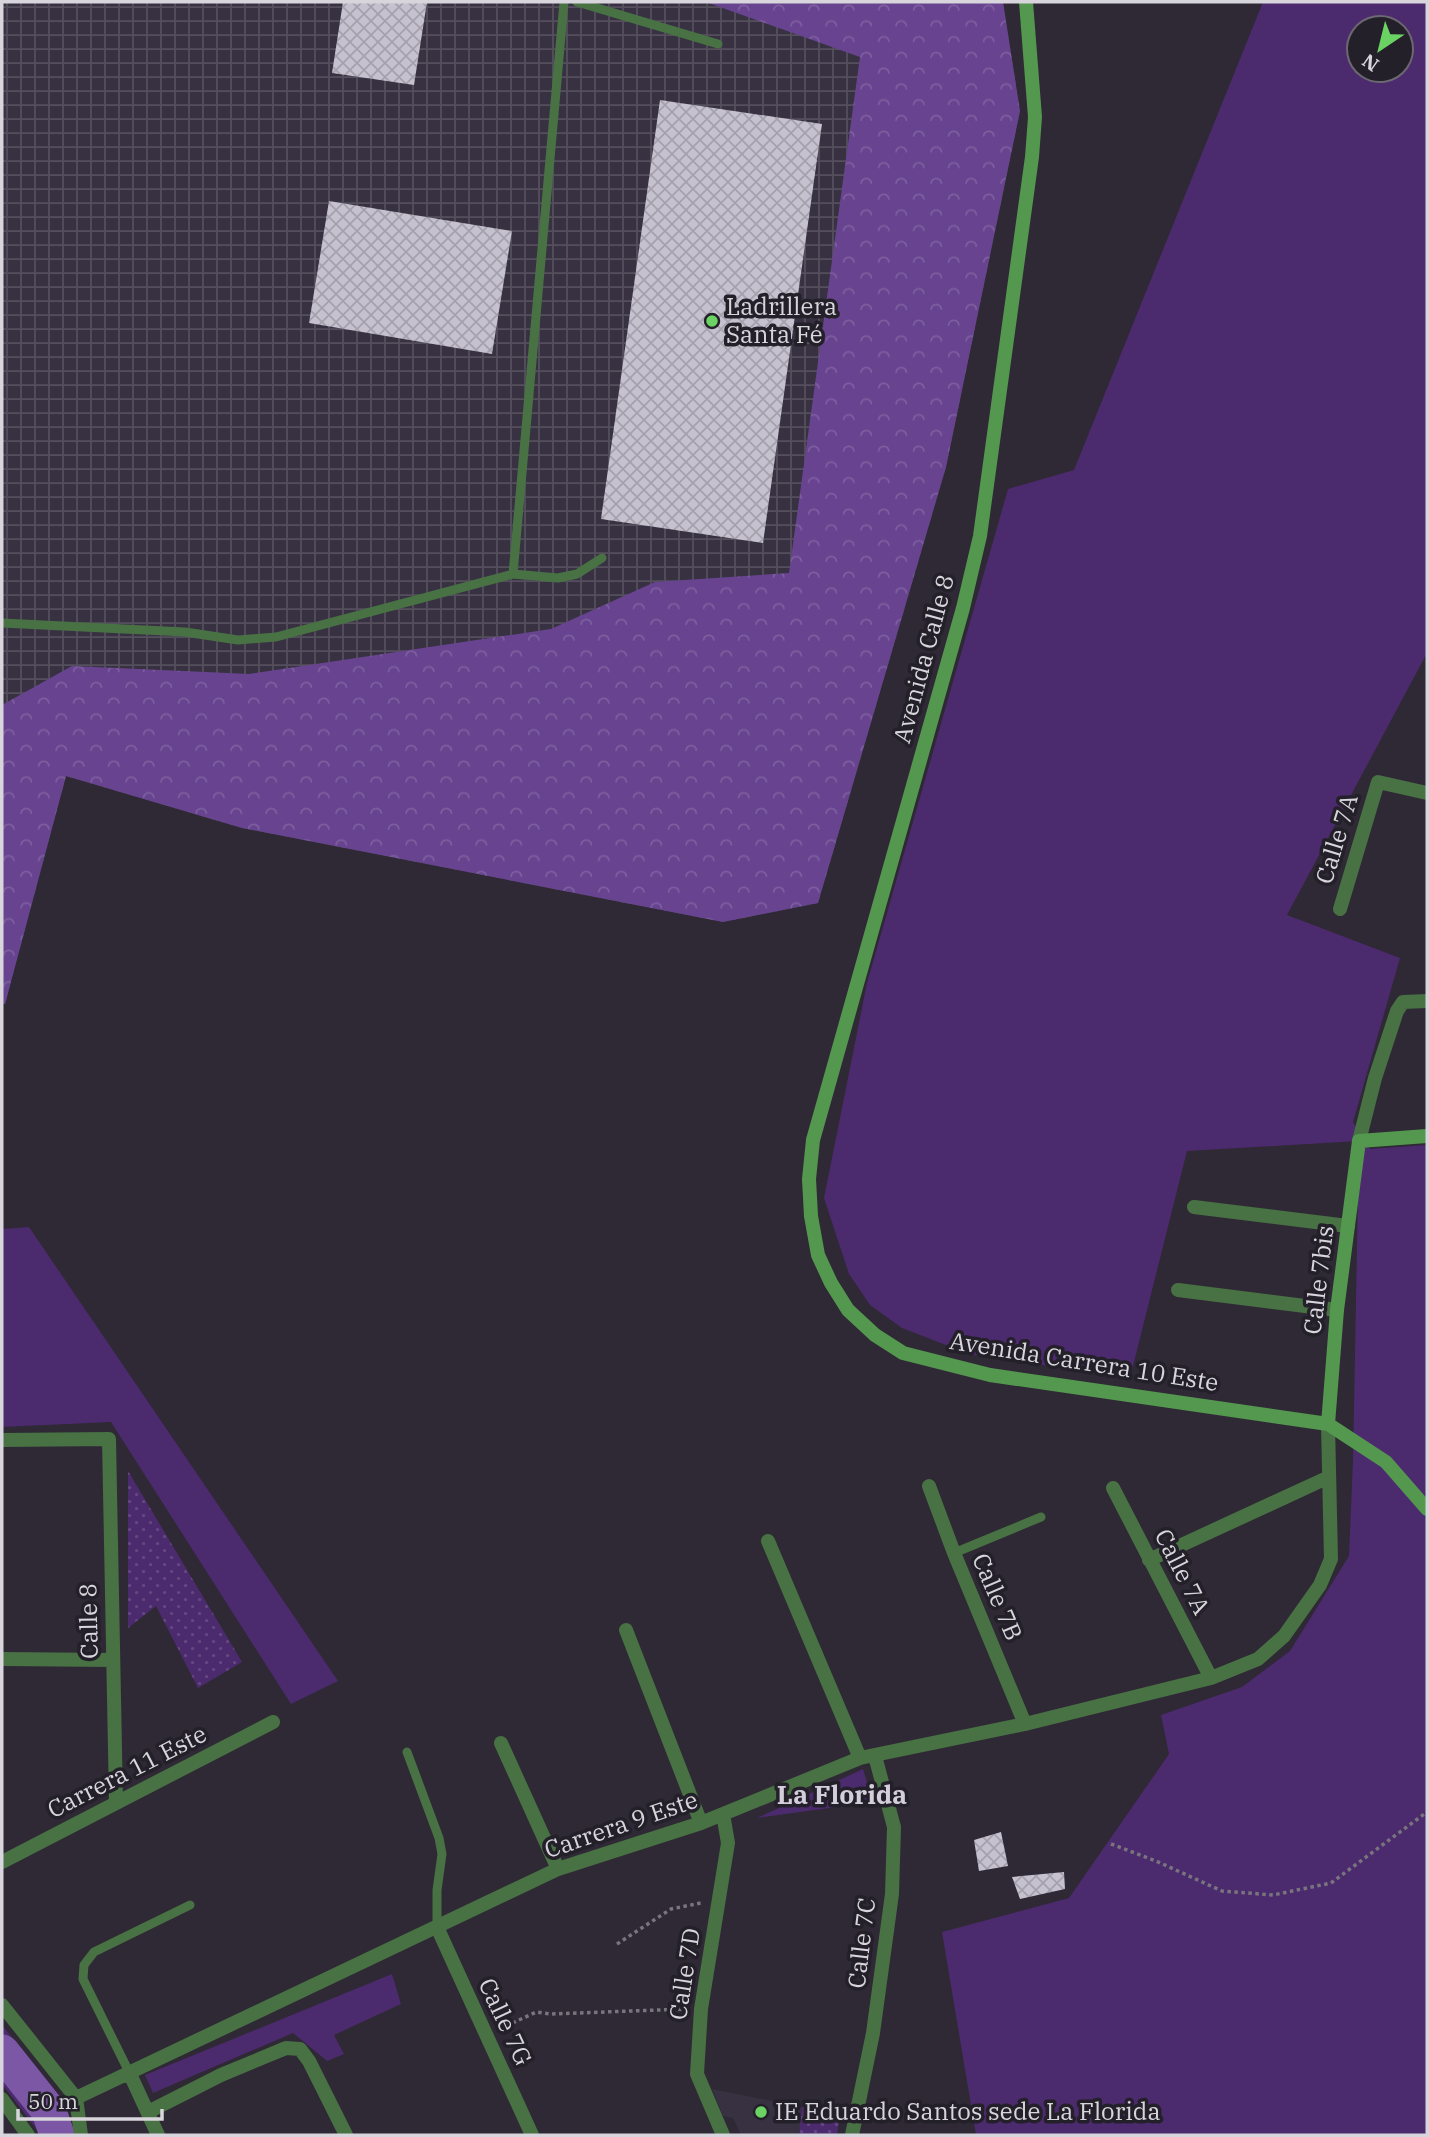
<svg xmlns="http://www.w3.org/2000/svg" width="1429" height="2137" viewBox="0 0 1429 2137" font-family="'IBM Plex Serif',serif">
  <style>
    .built { fill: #383142 }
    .industrial { fill: url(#industrial-grid) }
    .grass { fill: #4c2a6e; fill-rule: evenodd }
    .forest { fill: url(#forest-crowns) }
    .park { fill: url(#park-dots) }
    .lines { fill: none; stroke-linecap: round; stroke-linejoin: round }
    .river { stroke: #7c57a5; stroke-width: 35 }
    .building { fill: url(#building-cross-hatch) }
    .path { stroke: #79757e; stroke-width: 3.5; stroke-dasharray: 3.5 3.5; stroke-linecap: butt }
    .lane { stroke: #487144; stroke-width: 9 }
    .street { stroke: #487144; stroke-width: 14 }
    .secondary { stroke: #54974f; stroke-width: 14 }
    .poi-dot { fill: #6bd363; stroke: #24202a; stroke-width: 2.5 }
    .labels { text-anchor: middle; stroke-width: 7; stroke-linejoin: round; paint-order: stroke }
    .poi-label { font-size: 24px; fill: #d8d5dc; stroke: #24202a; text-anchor: start }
    .street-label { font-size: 24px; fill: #d8d5dc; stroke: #24202a }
    .neighbourhood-label { font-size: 26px; font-weight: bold; fill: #d3cddc; stroke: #24202a }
  </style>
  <defs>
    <pattern id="industrial-grid" width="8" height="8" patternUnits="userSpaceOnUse" patternTransform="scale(1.75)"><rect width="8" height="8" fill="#383142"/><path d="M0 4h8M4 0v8" fill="none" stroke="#544e5d"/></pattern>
    <pattern id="forest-crowns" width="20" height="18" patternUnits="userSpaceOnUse" patternTransform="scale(1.75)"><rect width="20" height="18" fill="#684490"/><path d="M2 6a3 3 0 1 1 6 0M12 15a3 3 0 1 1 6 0" fill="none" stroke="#7d5e9f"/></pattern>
    <pattern id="park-dots" width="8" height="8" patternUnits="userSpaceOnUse" patternTransform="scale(1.75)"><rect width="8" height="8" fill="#4c2a6e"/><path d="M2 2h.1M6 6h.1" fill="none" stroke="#654882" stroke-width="1.8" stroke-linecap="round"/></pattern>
    <pattern id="building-cross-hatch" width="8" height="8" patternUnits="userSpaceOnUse" patternTransform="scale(1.75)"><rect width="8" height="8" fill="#c6c1cf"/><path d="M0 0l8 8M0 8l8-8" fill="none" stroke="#a5a1ac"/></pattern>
  </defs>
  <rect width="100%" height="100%" fill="#2e2934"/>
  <path class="built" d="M 712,2089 L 802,2107 L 799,2135 L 741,2135 L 733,2118 L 723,2116 Z"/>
  <path class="industrial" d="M 2,2 L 1003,2 L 1020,111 L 946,467 L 818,903 L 723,922 L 242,828 L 66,776 L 5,1004 L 2,1004 Z"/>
  <path class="grass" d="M 1263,2 L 1427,2 L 1427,653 L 1287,915 L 1400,958 L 1353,1122 L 1370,1149 L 1427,1145 L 1427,2135 L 976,2135 L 942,1932 L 1069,1898 L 1169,1754 L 1161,1715 L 1242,1687 L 1290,1651 L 1349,1556 L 1353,1460 L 1359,1141 L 1187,1151 L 1130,1378 L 969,1354 L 902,1328 L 870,1305 L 849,1274 L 824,1198 L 867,983 L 1008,489 L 1074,470 ZM 1359,28 L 1401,28 L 1401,70 L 1359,70 Z
    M 29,1227 L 338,1681 L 291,1704 L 111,1422 L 2,1427 L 2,1229 Z
    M 863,1769 L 873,1802 L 757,1818 Z
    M 392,1974 L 401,2004 L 334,2035 L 344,2054 L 327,2061 L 293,2033 L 153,2093 L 145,2075 Z
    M 2,2025 L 66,2105 L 72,2135 L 41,2135 L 2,2084 Z"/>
  <path class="forest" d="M 706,2 L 1003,2 L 1020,111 L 946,467 L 818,903 L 723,922 L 242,828 L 66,776 L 5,1004 L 2,1003 L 2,705 L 72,666 L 249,674 L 551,629 L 655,582 L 789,573 L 860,57 Z"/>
  <path class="park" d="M 128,1471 L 242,1662 L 198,1688 L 156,1606 L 128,1628 Z
    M 802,2107 L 841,2109 L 837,2135 L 799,2135 Z"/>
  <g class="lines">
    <path class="river" d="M 2,2052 L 49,2111 L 57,2135"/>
  </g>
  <path class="building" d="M 343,2 L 427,2 L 414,85 L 332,73 Z
    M 660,100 L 822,124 L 763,543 L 601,519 Z
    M 329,201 L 512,231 L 492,354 L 309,323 Z
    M 1001,1832 L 1008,1866 L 979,1871 L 974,1840 Z
    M 1064,1872 L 1065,1889 L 1020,1899 L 1012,1877 Z"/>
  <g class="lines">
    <path class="path" d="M 1111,1844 L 1156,1861 L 1222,1891 L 1273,1895 L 1331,1883 L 1427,1812
      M 617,1944 L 671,1909 L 701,1903
      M 500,2029 L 536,2012 L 551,2014 L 685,2009"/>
    <path class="lane" d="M 577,2 L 718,44
      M 513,574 L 558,578 L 577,574 L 602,558
      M 2,623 L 185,632 L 238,640 L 276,637 L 513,574 L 564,2
      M 954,1553 L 1041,1517
      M 407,1752 L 439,1838 L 442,1854 L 437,1890 L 437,1927
      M 129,2072 L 83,1979 L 84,1965 L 94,1952 L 190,1905"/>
    <path class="street" d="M 1340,909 L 1378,782 L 1427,793
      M 1359,1141 L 1375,1078 L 1397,1011 L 1403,1002 L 1427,1001
      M 1194,1207 L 1348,1226
      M 1178,1290 L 1337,1310
      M 2,1440 L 109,1439 L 116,1802
      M 929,1486 L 954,1553 L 1025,1724
      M 1113,1488 L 1211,1678
      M 768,1541 L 860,1758
      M 1149,1560 L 1329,1477
      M 626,1630 L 701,1823
      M 2,1659 L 113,1660
      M 501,1743 L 558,1869
      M 723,1814 L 728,1843 L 701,2009 L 697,2074 L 723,2135
      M 2,1862 L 273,1722
      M 437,1927 L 532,2135
      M 2,2005 L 76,2098 L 81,2135
      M 129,2072 L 158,2135
      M 76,2098 L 558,1869 L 701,1823 L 860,1758 L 1025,1724 L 1211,1678 L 1258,1659 L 1284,1636 L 1320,1585 L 1331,1559 L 1328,1424
      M 2,2099 L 28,2135
      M 148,2112 L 221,2075 L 286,2048 L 300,2049 L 309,2061 L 346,2135
      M 852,2135 L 873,2033 L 892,1894 L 894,1827 L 875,1756"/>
    <path class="secondary" d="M 1026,2 L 1035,117 L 1032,157 L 980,536 L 963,608 L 813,1140 L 809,1179 L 811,1216 L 818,1255 L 831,1283 L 848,1310 L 875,1335 L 903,1353 L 990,1375 L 1328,1424 L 1386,1462 L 1427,1509
      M 1328,1424 L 1337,1310 L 1359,1141 L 1427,1136"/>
  </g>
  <g class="poi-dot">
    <circle cx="712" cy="321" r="7"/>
    <circle cx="761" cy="2112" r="7"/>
  </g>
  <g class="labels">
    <g class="poi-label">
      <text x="726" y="315">Ladrillera<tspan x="726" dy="28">Santa Fé</tspan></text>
      <text x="775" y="2120">IE Eduardo Santos sede La Florida</text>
    </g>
    <g class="street-label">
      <text transform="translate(924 659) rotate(-75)" y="8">Avenida Calle 8</text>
      <text transform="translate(1337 839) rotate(-73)" y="8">Calle 7A</text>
      <text transform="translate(1319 1280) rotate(-83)" y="8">Calle 7bis</text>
      <text transform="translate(1084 1362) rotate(9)" y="8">Avenida Carrera 10 Este</text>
      <text transform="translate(1182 1572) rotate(63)" y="8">Calle 7A</text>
      <text transform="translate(997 1597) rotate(67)" y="8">Calle 7B</text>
      <text transform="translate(89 1621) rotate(-91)" y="8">Calle 8</text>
      <text transform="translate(127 1772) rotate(-27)" y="8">Carrera 11 Este</text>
      <text transform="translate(621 1825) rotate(-19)" y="8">Carrera 9 Este</text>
      <text transform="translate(862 1943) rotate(-83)" y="8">Calle 7C</text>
      <text transform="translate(685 1974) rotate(-81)" y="8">Calle 7D</text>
      <text transform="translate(505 2022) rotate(65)" y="8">Calle 7G</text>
    </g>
    <g class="neighbourhood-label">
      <text x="842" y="1804">La Florida</text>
    </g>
  </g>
  <rect width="1429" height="2137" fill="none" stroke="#d8d5dc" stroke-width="7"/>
  <g transform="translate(1380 49) rotate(215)"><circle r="33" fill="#24202a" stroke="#6c6871" stroke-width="2"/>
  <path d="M0-5L12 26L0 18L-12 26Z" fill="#6bd363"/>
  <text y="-10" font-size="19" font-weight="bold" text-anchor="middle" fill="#d8d5dc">N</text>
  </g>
  <path d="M18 2109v10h144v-10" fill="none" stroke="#d8d5dc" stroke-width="3.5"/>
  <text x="28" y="2109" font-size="21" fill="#d8d5dc" stroke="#24202a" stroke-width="5" paint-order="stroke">50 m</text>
</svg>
